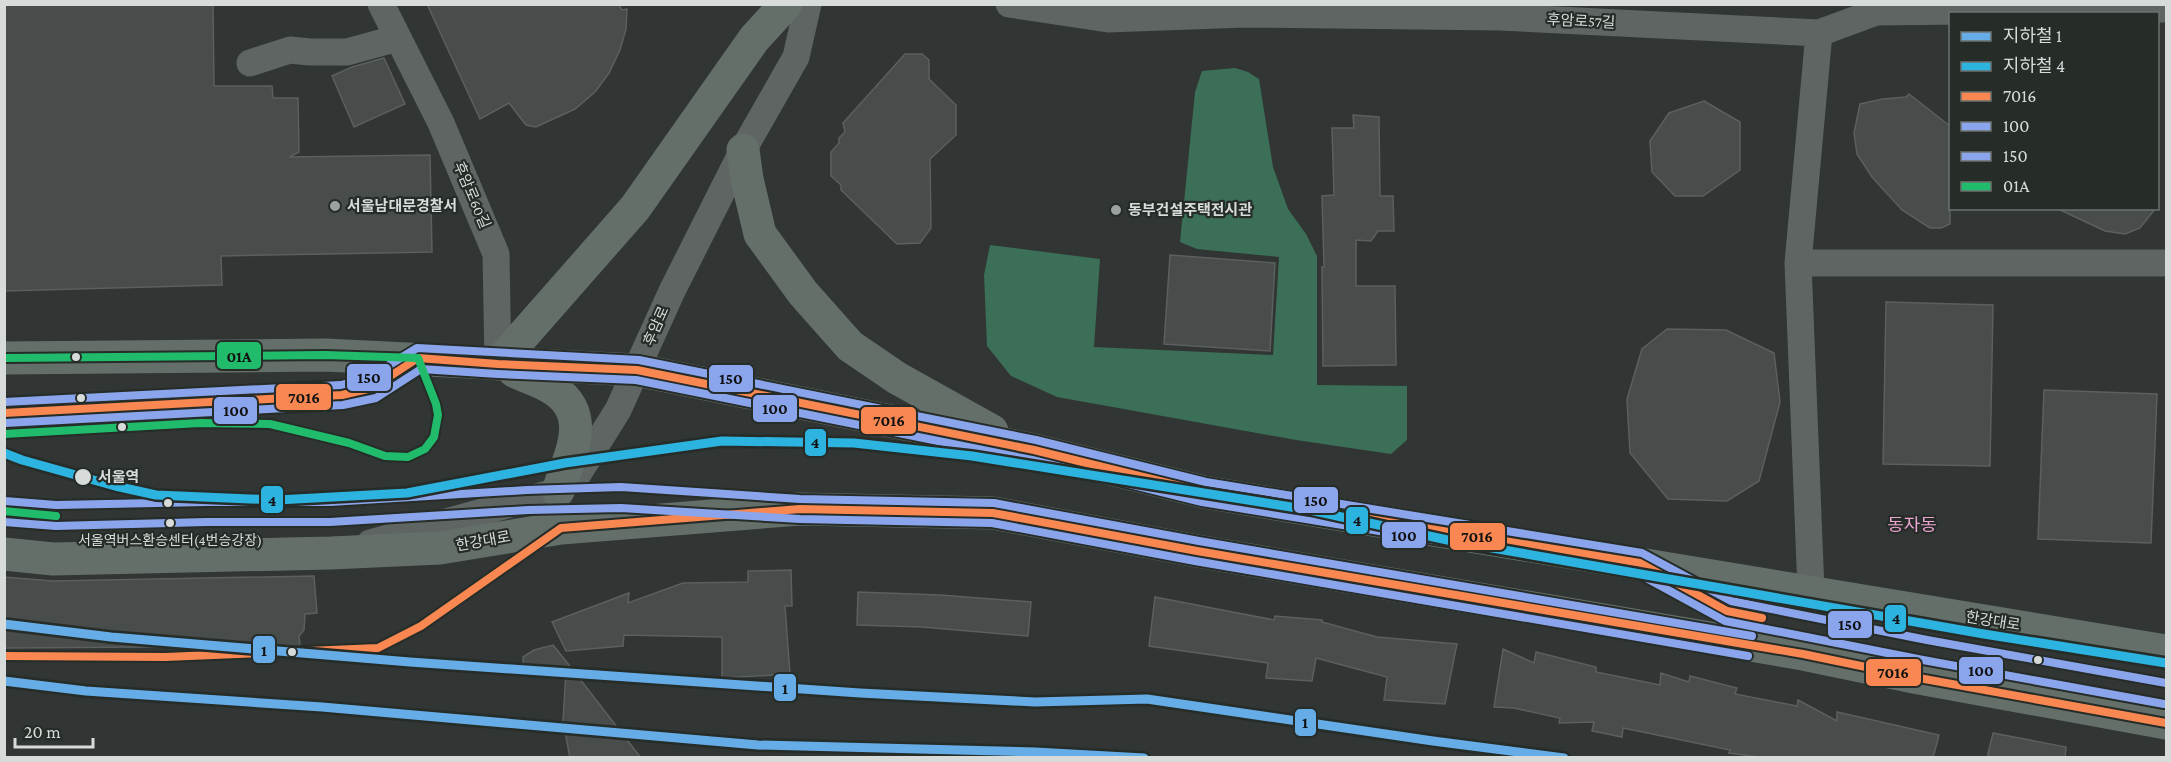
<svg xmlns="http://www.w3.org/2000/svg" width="2171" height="762" viewBox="0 0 2171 762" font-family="'Crimson Pro','Noto Sans KR',serif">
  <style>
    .forest { fill: #3b6f57 }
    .building { fill: #484c4a; stroke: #5b5f5d; stroke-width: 1.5 }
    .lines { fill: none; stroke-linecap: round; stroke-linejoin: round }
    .minor { stroke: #5e6562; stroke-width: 27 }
    .major { stroke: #656f6a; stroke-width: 33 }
    .bus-1-casing { stroke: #262c28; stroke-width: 12 }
    .bus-2-casing { stroke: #262c28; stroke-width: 12 }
    .bus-3-casing { stroke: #262c28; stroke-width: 12 }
    .bus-4-casing { stroke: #262c28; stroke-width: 12 }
    .bus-1 { stroke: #f88751; stroke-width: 8 }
    .bus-2 { stroke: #8ba5ed; stroke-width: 8 }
    .bus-3 { stroke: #8ba5ed; stroke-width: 8 }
    .bus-4 { stroke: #20bc6c; stroke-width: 8 }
    .metro-1-casing { stroke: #262c28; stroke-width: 14 }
    .metro-2-casing { stroke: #262c28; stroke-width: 14 }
    .metro-1 { stroke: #66ade7; stroke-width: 9 }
    .metro-2 { stroke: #2db3df; stroke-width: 9 }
    .poi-dot { fill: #9da19f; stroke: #262c28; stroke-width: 2 }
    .bus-dot { fill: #d7dbd9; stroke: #262c28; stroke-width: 2 }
    .labels { text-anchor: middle; stroke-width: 4.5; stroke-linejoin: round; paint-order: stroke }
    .bus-label { font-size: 14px; fill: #d7dbd9; stroke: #262c28 }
    .street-label { font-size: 15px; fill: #d7dbd9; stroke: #262c28 }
    .poi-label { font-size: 15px; font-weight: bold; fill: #d7dbd9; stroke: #262c28; text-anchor: start }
    .stop-label { font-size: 15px; font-weight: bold; fill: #d7dbd9; stroke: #262c28; text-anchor: start }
    .quarter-label { font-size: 18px; fill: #eda6d2; stroke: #262c28 }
    .line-badge { stroke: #262c28; stroke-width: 2 }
    .pale-badge-label { font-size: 16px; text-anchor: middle; font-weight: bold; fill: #111 }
  </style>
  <rect width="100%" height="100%" fill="#313533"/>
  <path class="forest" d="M 1235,68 L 1248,72 L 1259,79 L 1273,167 L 1288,209 L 1306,234 L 1317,256 L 1317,385 L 1407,386 L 1407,440 L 1391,454 L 1296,440 L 1057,397 L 1011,376 L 987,346 L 984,275 L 990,245 L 1100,259 L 1094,347 L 1273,355 L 1279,257 L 1197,249 L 1180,242 L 1195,92 L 1202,71 Z"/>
  <path class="building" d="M 4,4 L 213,4 L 214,86 L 272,86 L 273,98 L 298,98 L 299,152 L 289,157 L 430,155 L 432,252 L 221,256 L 222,285 L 4,291 Z
    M 427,4 L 619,4 L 622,10 L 627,9 L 626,29 L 620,50 L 609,73 L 595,92 L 575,109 L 536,127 L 526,125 L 509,103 L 480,119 Z
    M 905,54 L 922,54 L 929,60 L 929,79 L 956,105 L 956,135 L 930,159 L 931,228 L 920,243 L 897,244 L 841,190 L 841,185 L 831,176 L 831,152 L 839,143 L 839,138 L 845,132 L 843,123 Z
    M 384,58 L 405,104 L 354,127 L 332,76 L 352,67 Z
    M 1909,94 L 1950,126 L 1950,224 L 1941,228 L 1930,228 L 1902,210 L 1872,177 L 1857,154 L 1854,133 L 1860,104 L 1883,99 L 1906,97 Z
    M 1704,101 L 1740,122 L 1740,170 L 1703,196 L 1675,196 L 1652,172 L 1650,141 L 1669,113 Z
    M 1353,115 L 1379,117 L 1380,196 L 1393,196 L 1394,231 L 1378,231 L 1371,241 L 1356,240 L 1356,286 L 1395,286 L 1396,365 L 1323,366 L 1322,267 L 1324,267 L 1322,196 L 1334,195 L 1332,128 L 1354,128 Z
    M 2056,208 L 2156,208 L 2140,228 L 2125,234 L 2105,231 Z
    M 1170,255 L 1275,263 L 1270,351 L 1164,344 Z
    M 1886,302 L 1993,305 L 1990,466 L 1883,464 Z
    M 1667,329 L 1726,330 L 1774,353 L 1780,402 L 1759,481 L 1727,501 L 1668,499 L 1630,453 L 1627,399 L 1642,349 Z
    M 2044,390 L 2157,394 L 2151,543 L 2038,539 Z
    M 791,570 L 792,606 L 785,606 L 790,674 L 722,678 L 722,637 L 624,635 L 623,646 L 566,651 L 552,622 L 629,593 L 628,603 L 683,583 L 748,582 L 748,571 Z
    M 314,576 L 317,613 L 305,614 L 304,630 L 299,636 L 300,646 L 4,648 L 4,577 L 53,581 Z
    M 858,592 L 940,595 L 1031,602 L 1028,636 L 922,627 L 857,625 Z
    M 1155,597 L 1274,620 L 1275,616 L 1322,620 L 1322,622 L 1377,637 L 1457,644 L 1445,704 L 1384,700 L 1387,677 L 1316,658 L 1312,681 L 1266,678 L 1268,663 L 1149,646 Z
    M 553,645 L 573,670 L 641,758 L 570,758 L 563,721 L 566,671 L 524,675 L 523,657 L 534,650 Z
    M 1503,649 L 1534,663 L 1536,652 L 1596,667 L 1596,672 L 1660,685 L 1661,673 L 1689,682 L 1690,676 L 1737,688 L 1735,694 L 1797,706 L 1798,700 L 1837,721 L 1837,712 L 1939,735 L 1933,758 L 1768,758 L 1729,753 L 1730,750 L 1623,728 L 1622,737 L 1592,731 L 1594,722 L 1559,723 L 1560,718 L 1514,708 L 1494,707 Z
    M 1993,733 L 2066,747 L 2065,758 L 1987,758 Z"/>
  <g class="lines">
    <path class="minor" d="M 381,4 L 441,123 L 496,254 L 498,364
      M 1009,4 L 1108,19 L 1246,14 L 1500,17 L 1819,33 L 1876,12 L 2166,9
      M 250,63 L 290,50 L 310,52 L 347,52 L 398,38
      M 1798,263 L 2166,263
      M 370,543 L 558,491 L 578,474 L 618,410 L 672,291 L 743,150 L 796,57 L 808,4
      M 1811,591 L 1798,263 L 1819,33"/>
    <path class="major" d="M 743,150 L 747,179 L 760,234 L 803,293 L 850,346 L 897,378 L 992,431
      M 4,358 L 325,355 L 637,370 L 1034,450 L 1204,492 L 2166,651
      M 498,364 L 635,208 L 754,39 L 786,4
      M 514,371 C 526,377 541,381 553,389 C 593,415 570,455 558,491
      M 4,554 L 53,559 L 331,553 L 440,548 L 561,528 L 800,509 L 993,513 L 1197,551 L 1803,654 L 1919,678 L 2166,723"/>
    <defs>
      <path id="bus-1" d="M 4,413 L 342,395 L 372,388 L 418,358 L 498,364 L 637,370 L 1034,450 L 1204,492 L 1640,563 L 1727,611 L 1762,618
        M 4,656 L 165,657 L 378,648 L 421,626 L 561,528 L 800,509 L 993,513 L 1197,551 L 1803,654 L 1919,678 L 2166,723"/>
      <path id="bus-2" d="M 5,423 L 343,405 L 376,398 L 421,369 L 498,374 L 636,380 L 1032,460 L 1202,502 L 1637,573 L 1725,621 L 1923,660 L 2164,704
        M 4,522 L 56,526 L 207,522 L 330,522 L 528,510 L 621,508 L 800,519 L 992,523 L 1195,561 L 1748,656"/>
      <path id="bus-3" d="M 4,402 L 341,385 L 368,378 L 417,348 L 639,360 L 1036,440 L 1206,482 L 1642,553 L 1731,601 L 1927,640 L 2166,683
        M 5,501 L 56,505 L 207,502 L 330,502 L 527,490 L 621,487 L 800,499 L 994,503 L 1199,541 L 1752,636"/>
      <path id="bus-4" d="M 4,358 L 325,355 L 418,358 L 436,404 L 438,415 L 434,437 L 425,449 L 408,457 L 385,456 L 349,443 L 270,424 L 200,423 L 4,434
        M 4,511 L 56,516"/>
    </defs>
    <use href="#bus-1" class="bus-1-casing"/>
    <use href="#bus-2" class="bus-2-casing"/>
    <use href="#bus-3" class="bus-3-casing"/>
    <use href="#bus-4" class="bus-4-casing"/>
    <use href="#bus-1" class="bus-1"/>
    <use href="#bus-2" class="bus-2"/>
    <use href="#bus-3" class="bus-3"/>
    <use href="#bus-4" class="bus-4"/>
    <defs>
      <path id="metro-1" d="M 4,624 L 111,637 L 410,662 L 860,693 L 1035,702 L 1147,699 L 1433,741 L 1564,758
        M 4,681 L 86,691 L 322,707 L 758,745 L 1035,752 L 1144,758"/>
      <path id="metro-2" d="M 4,453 L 22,460 L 115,486 L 156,495 L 277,500 L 407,493 L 565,463 L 722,441 L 854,443 L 972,456 L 1310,510 L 1452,541 L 1984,634 L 2166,663"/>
    </defs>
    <use href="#metro-1" class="metro-1-casing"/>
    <use href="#metro-2" class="metro-2-casing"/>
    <use href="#metro-1" class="metro-1"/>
    <use href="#metro-2" class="metro-2"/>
  </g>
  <g class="poi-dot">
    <circle cx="335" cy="206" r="6"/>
    <circle cx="1116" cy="210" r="6"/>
  </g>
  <g class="bus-dot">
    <circle cx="76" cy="357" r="5"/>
    <circle cx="81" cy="398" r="5"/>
    <circle cx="122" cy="427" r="5"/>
    <circle cx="83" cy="477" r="9"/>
    <circle cx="168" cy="503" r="5"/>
    <circle cx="170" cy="523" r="5"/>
    <circle cx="292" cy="652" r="5"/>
    <circle cx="2038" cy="660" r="5"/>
  </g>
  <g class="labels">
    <g class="bus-label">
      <text x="170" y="545">서울역버스환승센터(4번승강장)</text>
    </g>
    <g class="street-label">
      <text transform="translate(1581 21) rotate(3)" y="5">후암로57길</text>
      <text transform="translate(472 195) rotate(67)" y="5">후암로60길</text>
      <text transform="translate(656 326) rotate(-66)" y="5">후암로</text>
      <text transform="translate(483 541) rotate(-10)" y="5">한강대로</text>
      <text transform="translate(1993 621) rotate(9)" y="5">한강대로</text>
    </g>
    <g class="poi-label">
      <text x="347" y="211">서울남대문경찰서</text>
      <text x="1128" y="215">동부건설주택전시관</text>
    </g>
    <g class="stop-label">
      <text x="98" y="482">서울역</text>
    </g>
    <g class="quarter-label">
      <text x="1912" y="531">동자동</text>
    </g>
  </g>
  <g class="line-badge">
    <rect x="216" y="341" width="46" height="29" rx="6" fill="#20bc6c"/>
    <rect x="346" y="363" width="46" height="29" rx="6" fill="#8ba5ed"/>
    <rect x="708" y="364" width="46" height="29" rx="6" fill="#8ba5ed"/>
    <rect x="275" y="383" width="57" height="28" rx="6" fill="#f88751"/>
    <rect x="752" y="394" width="46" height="29" rx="6" fill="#8ba5ed"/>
    <rect x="213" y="396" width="45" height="29" rx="6" fill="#8ba5ed"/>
    <rect x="860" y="406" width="57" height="29" rx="6" fill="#f88751"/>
    <rect x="804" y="428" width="23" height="29" rx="6" fill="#2db3df"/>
    <rect x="260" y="485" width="24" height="29" rx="6" fill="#2db3df"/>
    <rect x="1293" y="486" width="46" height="28" rx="6" fill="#8ba5ed"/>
    <rect x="1345" y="506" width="24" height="29" rx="6" fill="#2db3df"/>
    <rect x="1381" y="521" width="46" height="28" rx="6" fill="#8ba5ed"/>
    <rect x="1449" y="522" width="57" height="29" rx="6" fill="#f88751"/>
    <rect x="1884" y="604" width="23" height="29" rx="6" fill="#2db3df"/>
    <rect x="1827" y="610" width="46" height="29" rx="6" fill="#8ba5ed"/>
    <rect x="252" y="635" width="24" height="29" rx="6" fill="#66ade7"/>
    <rect x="1958" y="656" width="46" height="29" rx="6" fill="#8ba5ed"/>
    <rect x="1865" y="658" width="57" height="29" rx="6" fill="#f88751"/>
    <rect x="773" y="673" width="24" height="29" rx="6" fill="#66ade7"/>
    <rect x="1294" y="708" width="23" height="29" rx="6" fill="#66ade7"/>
  </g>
  <g class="pale-badge-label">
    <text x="239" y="362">01A</text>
    <text x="369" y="383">150</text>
    <text x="731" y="384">150</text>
    <text x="304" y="403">7016</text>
    <text x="775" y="414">100</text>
    <text x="236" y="416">100</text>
    <text x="889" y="426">7016</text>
    <text x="815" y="448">4</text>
    <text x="272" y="506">4</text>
    <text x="1316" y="506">150</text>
    <text x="1357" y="526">4</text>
    <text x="1404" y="541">100</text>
    <text x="1477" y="542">7016</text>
    <text x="1896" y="624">4</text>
    <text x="1850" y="630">150</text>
    <text x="264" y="656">1</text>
    <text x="1981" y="676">100</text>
    <text x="1893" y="678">7016</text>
    <text x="785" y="694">1</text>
    <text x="1305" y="728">1</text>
  </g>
  <rect width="2171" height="762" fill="none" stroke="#d7dbd9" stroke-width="12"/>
  <rect x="1949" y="12" width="210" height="198" fill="#262c28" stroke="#6d726f" stroke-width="1.5"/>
  <rect x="1961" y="32" width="30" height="9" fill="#66ade7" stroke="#6d726f" stroke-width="1.5"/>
  <text x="2003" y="42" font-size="18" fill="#d7dbd9">지하철 1</text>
  <rect x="1961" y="62" width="30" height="9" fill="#2db3df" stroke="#6d726f" stroke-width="1.5"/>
  <text x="2003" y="72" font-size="18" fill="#d7dbd9">지하철 4</text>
  <rect x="1961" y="92" width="30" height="9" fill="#f88751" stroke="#6d726f" stroke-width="1.5"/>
  <text x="2003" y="102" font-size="18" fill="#d7dbd9">7016</text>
  <rect x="1961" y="122" width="30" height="9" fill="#8ba5ed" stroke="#6d726f" stroke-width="1.5"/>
  <text x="2003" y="132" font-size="18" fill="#d7dbd9">100</text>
  <rect x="1961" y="152" width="30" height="9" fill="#8ba5ed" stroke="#6d726f" stroke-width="1.5"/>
  <text x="2003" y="162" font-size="18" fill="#d7dbd9">150</text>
  <rect x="1961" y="182" width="30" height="9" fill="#20bc6c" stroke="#6d726f" stroke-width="1.5"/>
  <text x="2003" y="192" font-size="18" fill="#d7dbd9">01A</text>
  <path d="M15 738v9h78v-9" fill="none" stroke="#d7dbd9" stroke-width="3"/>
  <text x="24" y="738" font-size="18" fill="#d7dbd9" stroke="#262c28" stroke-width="4.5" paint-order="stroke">20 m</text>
</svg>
